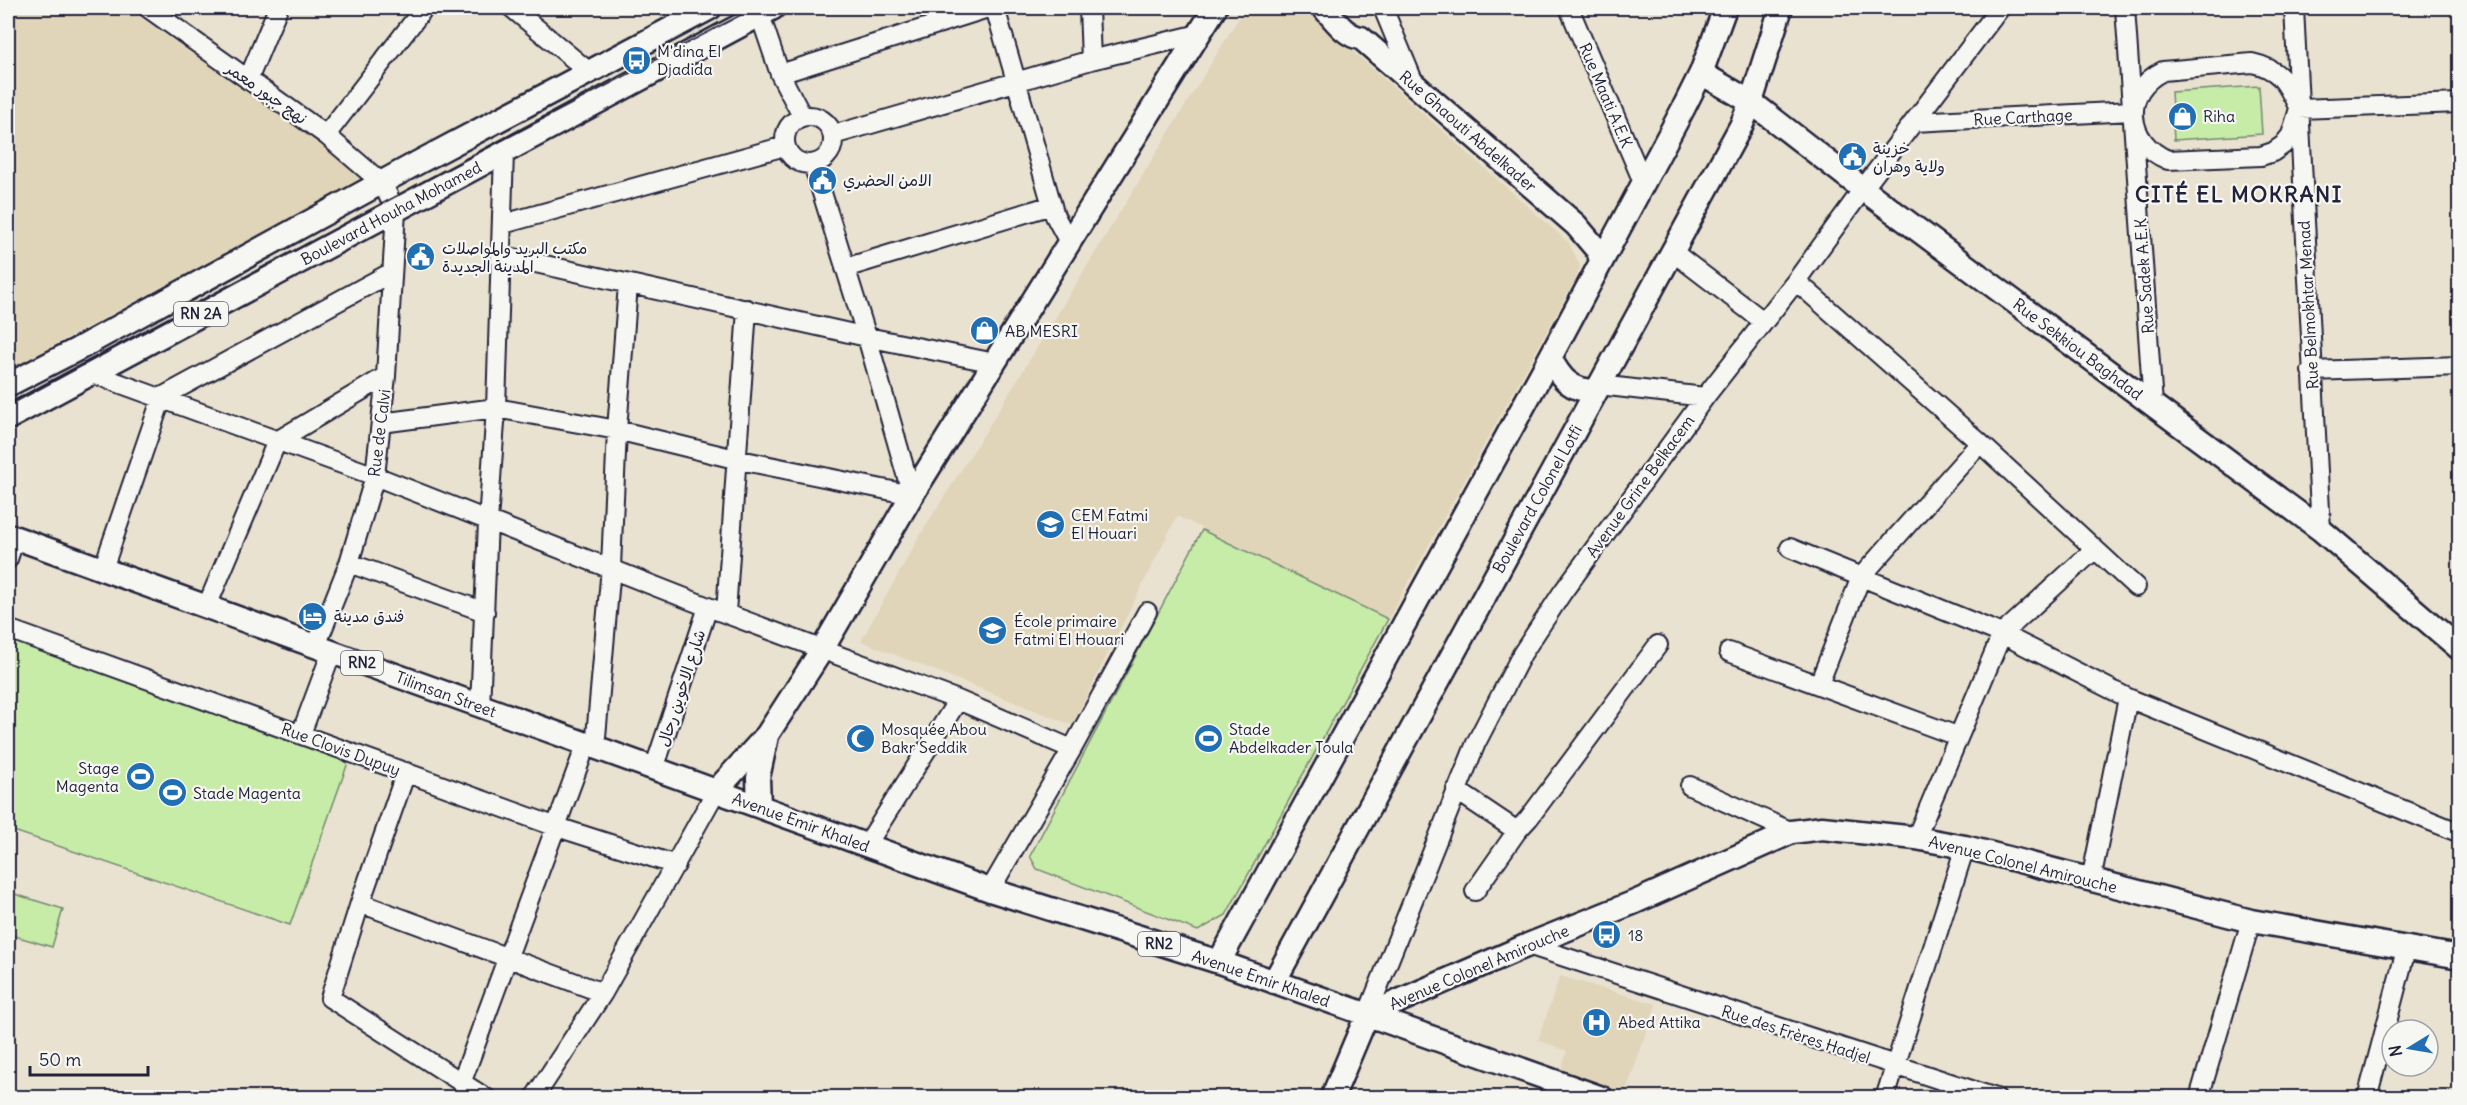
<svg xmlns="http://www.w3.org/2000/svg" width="2467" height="1105" viewBox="0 0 2467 1105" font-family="Delius,'Playpen Sans Arabic',sans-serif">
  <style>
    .built { fill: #e0d4b9 }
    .green { fill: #c6eca7; stroke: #748771; stroke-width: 1.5 }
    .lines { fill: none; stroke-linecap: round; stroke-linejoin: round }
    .minor-casing { stroke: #22223b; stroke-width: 22 }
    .major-casing { stroke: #22223b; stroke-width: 27 }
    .minor { stroke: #f6f6f2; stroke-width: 18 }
    .major { stroke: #f6f6f2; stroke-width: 22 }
    .tram { stroke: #22223b; stroke-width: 1.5 }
    .labels { text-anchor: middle; stroke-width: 4.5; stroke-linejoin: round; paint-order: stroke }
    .shield { fill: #f6f6f2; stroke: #626272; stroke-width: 1.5 }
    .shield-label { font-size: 15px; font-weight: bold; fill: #22223b }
    .poi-label { font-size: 16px; fill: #22223b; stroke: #f6f6f2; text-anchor: start }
    .street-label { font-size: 16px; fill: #22223b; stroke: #f6f6f2 }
    .district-label { font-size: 22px; font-weight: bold; letter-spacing: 1.5px; fill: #22223b; stroke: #f6f6f2 }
  </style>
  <rect width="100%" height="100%" fill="#e9e2d0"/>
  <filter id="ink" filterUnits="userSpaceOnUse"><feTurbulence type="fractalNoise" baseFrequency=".0167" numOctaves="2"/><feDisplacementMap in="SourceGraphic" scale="12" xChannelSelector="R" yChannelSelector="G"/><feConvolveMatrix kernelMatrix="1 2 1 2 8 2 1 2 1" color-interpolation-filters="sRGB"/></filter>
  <g filter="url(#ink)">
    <path class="built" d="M 8,8 L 127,8 L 361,172 L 363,178 L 8,370 Z
      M 1245,8 L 1304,8 L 1569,243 L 1580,266 L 1575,280 L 1388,619 L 1177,516 L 1072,725 L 861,641 L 922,532 L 994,418 Z
      M 1560,976 L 1656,1004 L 1625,1094 L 1561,1070 L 1567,1051 L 1538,1040 Z"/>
    <path class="green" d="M 2259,86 L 2262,134 L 2174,140 L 2171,92 Z
      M 1202,530 L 1388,619 L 1226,915 L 1198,931 L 1037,869 L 1030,856 Z
      M 8,631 L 350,757 L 290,925 L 8,829 Z
      M 8,892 L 63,909 L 52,947 L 8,934 Z"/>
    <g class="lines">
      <defs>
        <path id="minor" d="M 148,8 L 326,135 L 382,183 L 396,211 L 386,376 L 375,476 L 349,563 L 316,646
          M 512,8 L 588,71
          M 751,8 L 760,15 L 780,74 L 802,116
          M 995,8 L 1055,216 L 1070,244
          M 1089,8 L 1091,60
          M 1383,8 L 1414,83
          M 1569,8 L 1643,182
          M 2125,8 L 2153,405
          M 2294,8 L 2321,530
          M 2252,63 C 2281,69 2287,84 2299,109 L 2291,135 L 2283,145 L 2273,152 L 2261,156 L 2168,160 C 2126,143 2121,91 2163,71 Z
          M 780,74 L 988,8
          M 248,80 L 278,8
          M 2299,109 L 2460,103
          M785 140a24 24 0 1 1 48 0a24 24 0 1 1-48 0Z
          M 1914,122 L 2132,111
          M 326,135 L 424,8
          M 833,135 L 1091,60 L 1199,34
          M 503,224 L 785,146
          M 1673,252 L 1763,321
          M 500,255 L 867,337 L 995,363
          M 845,268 L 1052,205
          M 1796,281 L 1980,443 L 2136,587
          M 2311,371 L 2460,366
          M 91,373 L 375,476 L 708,607 L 958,700 L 1072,749
          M 1599,385 L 1705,397
          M 381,423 L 496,408 L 617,430 L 735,459 L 912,495 L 867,337 L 813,164
          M 1790,548 L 2002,634 L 2128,698 L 2460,833
          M 8,559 L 15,538
          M 349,563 L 485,612
          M 103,569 L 162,397 L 392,272
          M 207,606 L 277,441 L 386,376
          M 726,613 L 747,309
          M 8,629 L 554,826 L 676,865
          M 1729,652 L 1957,736
          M 1819,684 L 1861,577 L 1980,443
          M 480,707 L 488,522 L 496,408 L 504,152
          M 301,734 L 332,651
          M 595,748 L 611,567 L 617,430 L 628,284
          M 654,769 L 708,607
          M 406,772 L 360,903 L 330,998 L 486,1098
          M 1690,786 L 1792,832
          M 1456,790 L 1517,831
          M 1916,838 L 2002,634 L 2095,549
          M 866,846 L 958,700
          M 2091,880 L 2128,698
          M 990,890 L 1072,749 L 1147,612
          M 1475,891 L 1517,831 L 1529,818 L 1658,645
          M 360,903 L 603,993
          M 1528,945 L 1996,1098
          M 1367,1015 L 1476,743 L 1522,654 L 1562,593 L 1705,397 L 1796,281 L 1863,189 L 2000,8
          M 462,1081 L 586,745
          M 534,1098 L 603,993 L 716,791
          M 1885,1098 L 1965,847
          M 2199,1098 L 2251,921
          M 2367,1098 L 2407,946"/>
        <path id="major" d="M 1324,8 C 1334,19 1345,36 1361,38 L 1576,225 L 1598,251 L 1601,260
          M 1701,73 L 1751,102 L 1863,189 L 2321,530 L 2460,649
          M 1550,358 C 1561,379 1571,391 1596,391
          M 8,385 L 78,349 L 419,162 L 710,8
          M 8,418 L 773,8
          M 8,535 L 990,890 L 1219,962 L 1602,1098
          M 716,791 L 767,735 L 823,648 L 912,495 L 1215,8
          M 759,806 L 758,778 L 767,736
          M 1219,962 L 1545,367 L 1683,109 L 1701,73 L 1725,8
          M 1274,982 L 1741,126 L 1751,102 L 1781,8
          M 1332,1098 L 1367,1015 L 1528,945 L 1635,902 L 1792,832 L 1822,828 L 1916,838 L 1965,847 L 2251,921 L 2460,957"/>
      </defs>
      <use href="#minor" class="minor-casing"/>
      <use href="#major" class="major-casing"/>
      <use href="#minor" class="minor"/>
      <use href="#major" class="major"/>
      <path class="tram" d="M 8,406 L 391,199 L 754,8"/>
    </g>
  </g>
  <defs>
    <symbol id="bus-disc" viewBox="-11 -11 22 22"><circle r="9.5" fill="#1f6fb2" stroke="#f6f6f2"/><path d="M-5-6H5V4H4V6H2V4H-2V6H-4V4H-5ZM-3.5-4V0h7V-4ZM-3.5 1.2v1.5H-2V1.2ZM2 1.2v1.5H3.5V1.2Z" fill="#fff"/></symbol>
    <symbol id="shop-disc" viewBox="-11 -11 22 22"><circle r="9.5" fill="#1f6fb2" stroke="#f6f6f2"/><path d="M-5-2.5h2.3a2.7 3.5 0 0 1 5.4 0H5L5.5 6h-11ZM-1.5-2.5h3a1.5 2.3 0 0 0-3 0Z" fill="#fff"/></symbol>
    <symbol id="civic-disc" viewBox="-11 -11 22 22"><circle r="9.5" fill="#1f6fb2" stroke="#f6f6f2"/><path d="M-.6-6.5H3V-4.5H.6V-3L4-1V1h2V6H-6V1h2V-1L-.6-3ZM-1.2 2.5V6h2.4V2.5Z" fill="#fff"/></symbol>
    <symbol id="school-disc" viewBox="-11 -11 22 22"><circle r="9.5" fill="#1f6fb2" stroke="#f6f6f2"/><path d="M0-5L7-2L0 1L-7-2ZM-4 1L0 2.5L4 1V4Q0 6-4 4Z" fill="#fff"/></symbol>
    <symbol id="hotel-disc" viewBox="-11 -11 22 22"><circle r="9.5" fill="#1f6fb2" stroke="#f6f6f2"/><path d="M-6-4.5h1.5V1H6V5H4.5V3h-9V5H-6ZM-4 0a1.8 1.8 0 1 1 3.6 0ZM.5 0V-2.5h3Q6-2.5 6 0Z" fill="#fff"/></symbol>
    <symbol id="mosque-disc" viewBox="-11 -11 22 22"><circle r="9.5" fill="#1f6fb2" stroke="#f6f6f2"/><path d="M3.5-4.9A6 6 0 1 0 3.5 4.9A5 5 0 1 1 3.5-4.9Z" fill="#fff"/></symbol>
    <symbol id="stadium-disc" viewBox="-11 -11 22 22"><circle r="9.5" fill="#1f6fb2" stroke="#f6f6f2"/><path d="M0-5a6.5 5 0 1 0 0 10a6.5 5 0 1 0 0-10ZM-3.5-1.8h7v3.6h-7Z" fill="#fff"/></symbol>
    <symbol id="hospital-disc" viewBox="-11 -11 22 22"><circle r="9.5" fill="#1f6fb2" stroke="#f6f6f2"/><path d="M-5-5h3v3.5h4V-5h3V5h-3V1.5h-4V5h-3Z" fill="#fff"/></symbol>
  </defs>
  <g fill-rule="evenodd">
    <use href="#bus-disc" x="620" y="44" width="33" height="33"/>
    <use href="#shop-disc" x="2166" y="100" width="33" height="33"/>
    <use href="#civic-disc" x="1836" y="140" width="33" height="33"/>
    <use href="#civic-disc" x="806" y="164" width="33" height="33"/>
    <use href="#civic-disc" x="404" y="240" width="33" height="33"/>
    <use href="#shop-disc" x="968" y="314" width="33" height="33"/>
    <use href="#school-disc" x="1034" y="508" width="33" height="33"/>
    <use href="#hotel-disc" x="296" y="600" width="33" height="33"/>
    <use href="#school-disc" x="976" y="614" width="33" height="33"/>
    <use href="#mosque-disc" x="844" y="722" width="33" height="33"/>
    <use href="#stadium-disc" x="1192" y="722" width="33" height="33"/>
    <use href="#stadium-disc" x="124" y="760" width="33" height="33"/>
    <use href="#stadium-disc" x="156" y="776" width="33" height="33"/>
    <use href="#bus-disc" x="1590" y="918" width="33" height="33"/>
    <use href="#hospital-disc" x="1580" y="1006" width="33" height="33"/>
  </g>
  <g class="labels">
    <g class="shield">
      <rect x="174" y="302" width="54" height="24" rx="4.5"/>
      <rect x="341" y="651" width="42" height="24" rx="4.5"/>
      <rect x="1138" y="932" width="42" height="24" rx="4.5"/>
    </g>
    <g class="shield-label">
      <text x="201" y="319">RN 2A</text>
      <text x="362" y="668">RN2</text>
      <text x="1159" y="949">RN2</text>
    </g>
    <g class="poi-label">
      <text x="657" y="57">M'dina El<tspan x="657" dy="18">Djadida</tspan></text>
      <text x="2203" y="122">Riha</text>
      <text x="1873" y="154">خزينة<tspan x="1873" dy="18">ولاية وهران</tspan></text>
      <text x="843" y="186">الامن الحضري</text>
      <text x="442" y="254">مكتب البريد والمواصلات<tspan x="442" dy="18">المدينة الجديدة</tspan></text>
      <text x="1005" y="337">AB MESRI</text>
      <text x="1071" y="521">CEM Fatmi<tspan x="1071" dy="18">El Houari</tspan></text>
      <text x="334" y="622">فندق مدينة</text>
      <text x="1014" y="627">École primaire<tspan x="1014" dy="18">Fatmi El Houari</tspan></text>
      <text x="881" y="735">Mosquée Abou<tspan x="881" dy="18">Bakr Seddik</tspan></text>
      <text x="1229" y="735">Stade<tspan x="1229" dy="18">Abdelkader Toula</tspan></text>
      <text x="119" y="774" text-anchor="end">Stage<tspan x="119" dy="18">Magenta</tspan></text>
      <text x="193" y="799">Stade Magenta</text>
      <text x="1628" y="941">18</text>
      <text x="1618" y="1028">Abed Attika</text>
    </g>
    <g class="street-label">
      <text transform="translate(267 93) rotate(35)" y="6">نهج جبور معمر</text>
      <text transform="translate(1606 95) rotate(67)" y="6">Rue Maati A.E.K</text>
      <text transform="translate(2023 117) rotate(-3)" y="6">Rue Carthage</text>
      <text transform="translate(1468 131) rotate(41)" y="6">Rue Ghaouti Abdelkader</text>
      <text transform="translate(391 213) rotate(-28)" y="6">Boulevard Houha Mohamed</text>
      <text transform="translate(2144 276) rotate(-94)" y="6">Rue Sadek A.E.K</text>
      <text transform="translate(2308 305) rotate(-93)" y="6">Rue Belmokhtar Menad</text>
      <text transform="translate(2078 349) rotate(37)" y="6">Rue Sekkiou Baghdad</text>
      <text transform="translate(379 433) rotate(-83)" y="6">Rue de Calvi</text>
      <text transform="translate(1640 486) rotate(-54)" y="6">Avenue Grine Belkacem</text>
      <text transform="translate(1537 499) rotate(-61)" y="6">Boulevard Colonel Lotfi</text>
      <text transform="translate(681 688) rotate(-72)" y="6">شارع الاخوين رحال</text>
      <text transform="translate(446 694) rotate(20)" y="6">Tilimsan Street</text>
      <text transform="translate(341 749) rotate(20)" y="6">Rue Clovis Dupuy</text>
      <text transform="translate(801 822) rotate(20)" y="6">Avenue Emir Khaled</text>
      <text transform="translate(2023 864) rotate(14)" y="6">Avenue Colonel Amirouche</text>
      <text transform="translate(1479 967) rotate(-23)" y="6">Avenue Colonel Amirouche</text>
      <text transform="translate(1261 978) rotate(19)" y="6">Avenue Emir Khaled</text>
      <text transform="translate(1796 1034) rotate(18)" y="6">Rue des Frères Hadjel</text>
    </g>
    <g class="district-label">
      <text x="2239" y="202">CITÉ EL MOKRANI</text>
    </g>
  </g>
  <rect width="2467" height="1105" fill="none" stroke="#f6f6f2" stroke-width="30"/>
  <rect x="15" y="15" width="2437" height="1075" fill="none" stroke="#22223b" stroke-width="2" filter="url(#ink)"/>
  <g transform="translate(2410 1048) rotate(259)"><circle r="28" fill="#f6f6f2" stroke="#a1a1a9" stroke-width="1.5"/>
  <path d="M0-4.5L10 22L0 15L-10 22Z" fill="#1f6fb2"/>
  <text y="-9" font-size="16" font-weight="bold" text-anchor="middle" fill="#22223b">N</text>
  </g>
  <path d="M30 1066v9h118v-9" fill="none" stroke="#22223b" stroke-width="3"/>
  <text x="39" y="1066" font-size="18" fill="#22223b" stroke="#f6f6f2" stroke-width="4.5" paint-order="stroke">50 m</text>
</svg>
